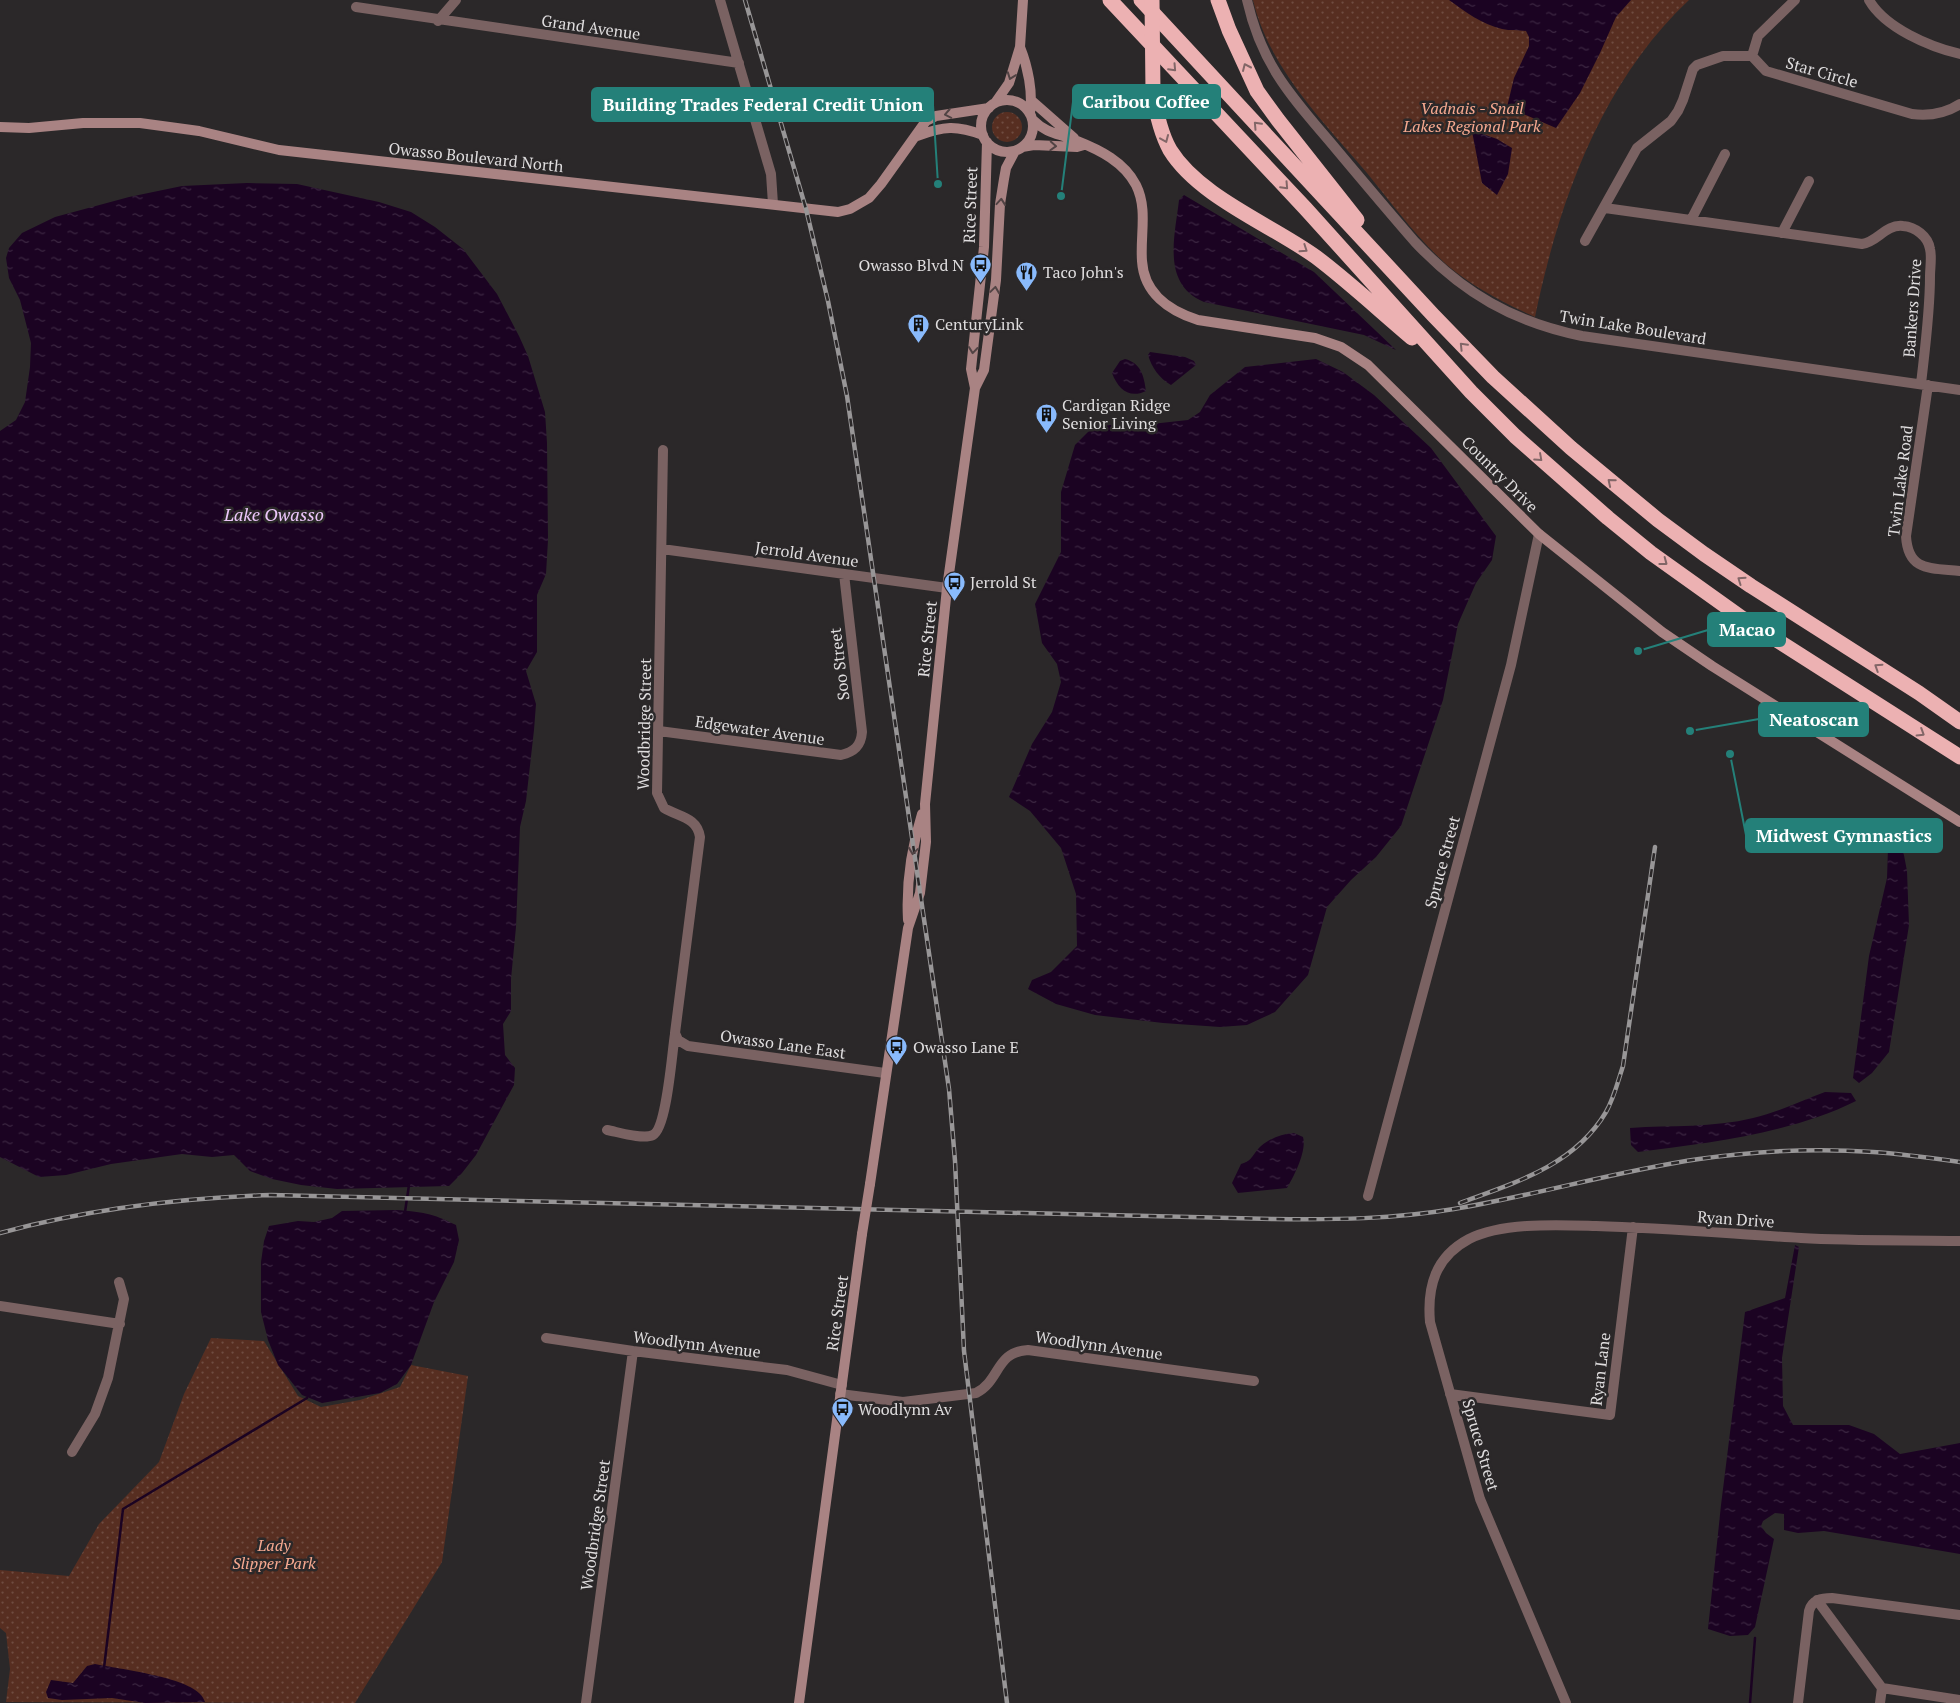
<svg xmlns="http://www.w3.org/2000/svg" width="1960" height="1703" viewBox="0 0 1960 1703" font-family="'PT Serif',serif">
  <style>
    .grass { fill: url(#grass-dots) }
    .water { fill: url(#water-ripples) }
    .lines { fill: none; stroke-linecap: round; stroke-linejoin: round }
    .stream { stroke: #1b0322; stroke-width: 2.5 }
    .street { stroke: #7a6262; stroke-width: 10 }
    .secondary { stroke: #a98383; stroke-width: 10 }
    .highway { stroke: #ecb1b2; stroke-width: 15 }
    .rail-casing { stroke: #989697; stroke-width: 4.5 }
    .rail { stroke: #2b2829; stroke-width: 2.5; stroke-dasharray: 8; stroke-linecap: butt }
    .secondary-bridge { stroke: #a98383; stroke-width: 10 }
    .highway-bridge { stroke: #ecb1b2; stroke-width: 15 }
    .oneway { stroke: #826667 }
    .oneway2 { stroke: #514344 }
    .labels { text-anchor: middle; stroke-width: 5; stroke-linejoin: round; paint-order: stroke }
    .street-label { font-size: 16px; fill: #dfddde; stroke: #2b2829 }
    .park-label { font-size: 16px; font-style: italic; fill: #f7a990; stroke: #2b2829 }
    .poi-label { font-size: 16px; fill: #dfddde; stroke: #2b2829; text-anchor: start }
    .water-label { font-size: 18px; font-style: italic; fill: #ebc6f9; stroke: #2b2829 }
    .leader { fill: none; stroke: #248079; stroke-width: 2 }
    .callout-dot { fill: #248079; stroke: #2b2829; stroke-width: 2 }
    .callout { fill: #248079; stroke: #248079; stroke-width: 2 }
    .callout-label { font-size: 18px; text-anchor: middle; font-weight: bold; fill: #fff }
  </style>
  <defs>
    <pattern id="grass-dots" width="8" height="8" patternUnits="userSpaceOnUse" patternTransform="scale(1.25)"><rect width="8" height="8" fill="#572e21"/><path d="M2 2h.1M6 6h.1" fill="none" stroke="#6f4c41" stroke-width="1.8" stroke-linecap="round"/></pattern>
    <pattern id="water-ripples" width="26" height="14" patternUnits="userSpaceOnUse" patternTransform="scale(1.25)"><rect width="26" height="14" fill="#1b0322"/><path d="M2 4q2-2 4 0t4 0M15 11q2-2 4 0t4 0" fill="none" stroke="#3c2742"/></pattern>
  </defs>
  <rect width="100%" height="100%" fill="#2b2829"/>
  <path class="grass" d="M 1253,0 L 1689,0 C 1601,83 1559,201 1535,317 C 1504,303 1473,287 1447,265 C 1417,238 1392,204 1367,173 C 1323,121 1269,68 1253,0 Z
    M992 127a15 15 0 1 1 30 0a15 15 0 1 1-30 0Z
    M 211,1338 L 264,1341 L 298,1396 L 321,1407 L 360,1400 L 400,1387 L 411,1365 L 468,1376 L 442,1562 L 355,1703 L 6,1702 L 10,1669 L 6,1633 L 0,1628 L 0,1570 L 69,1576 L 99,1524 L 159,1462 L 184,1394 Z"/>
  <path class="water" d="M 1449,0 L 1631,0 L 1616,17 L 1600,53 L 1580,93 L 1556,128 L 1507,107 L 1514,78 L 1529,46 L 1529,37 L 1526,31 C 1518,30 1510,31 1502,29 C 1481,24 1466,12 1449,0 Z
    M 1470,121 L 1480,133 L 1497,139 L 1512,148 L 1508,174 L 1497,195 L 1482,183 Z
    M 247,183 L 297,184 L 379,202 L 411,212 L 435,227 L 463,249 L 497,294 L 519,336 L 528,356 L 545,412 L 547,443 L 548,540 L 546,574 L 537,595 L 537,652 L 526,671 L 536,704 L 534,730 L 526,801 L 520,827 L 516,927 L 511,979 L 511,1011 L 503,1024 L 505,1055 L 515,1068 L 514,1085 L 476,1155 L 462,1173 L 449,1186 L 337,1189 L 301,1185 L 272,1179 L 250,1171 L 234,1155 L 212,1157 L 182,1154 L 111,1164 L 66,1175 L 39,1177 L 0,1157 L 0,431 L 16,420 L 25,402 L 30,367 L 31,343 L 20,300 L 9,278 L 6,258 L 9,248 L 22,233 L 55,217 L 129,197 L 182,186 Z
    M 1184,195 L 1314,272 L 1396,350 L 1364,335 L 1204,302 C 1161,284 1175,236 1179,200 Z
    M 1150,352 L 1185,357 L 1194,361 L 1196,365 L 1171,385 C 1159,378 1152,368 1148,355 Z
    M 1125,359 C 1141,363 1144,376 1146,391 C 1129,399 1118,389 1112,373 L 1120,361 Z
    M 1316,359 L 1343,372 L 1374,395 L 1431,448 L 1496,536 L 1492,560 L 1476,583 L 1458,624 L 1443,700 L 1401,826 L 1376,857 L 1351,880 L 1327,907 L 1308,975 L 1275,1012 L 1247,1025 L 1220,1027 L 1163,1023 L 1095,1015 L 1056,1004 L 1028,989 L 1032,980 L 1051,972 L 1077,946 L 1076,894 L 1061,848 L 1030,811 L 1009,797 L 1032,744 L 1052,712 L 1061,682 L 1057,664 L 1042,643 L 1035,604 L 1061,552 L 1061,492 L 1075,445 L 1092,428 L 1115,424 L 1133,426 L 1188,420 L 1200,412 L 1210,395 L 1245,367 Z
    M 1894,841 L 1903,850 L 1907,871 L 1909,925 L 1889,1052 L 1872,1073 L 1859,1083 L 1853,1078 L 1869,956 L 1887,878 L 1888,848 Z
    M 1825,1092 L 1851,1093 L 1856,1101 C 1792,1133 1710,1143 1638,1152 L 1631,1145 L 1630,1128 C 1671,1125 1713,1128 1753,1118 C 1778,1112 1801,1101 1825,1092 Z
    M 1294,1133 L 1303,1137 C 1307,1151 1294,1176 1287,1188 L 1238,1193 L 1232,1183 L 1241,1164 C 1254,1160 1252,1154 1261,1146 C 1271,1138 1281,1134 1294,1133 Z
    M 396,1210 C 422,1212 432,1213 456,1225 L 459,1240 L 454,1262 L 434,1302 L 411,1365 L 397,1384 L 380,1393 L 322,1403 L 302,1395 L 278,1365 L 268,1340 L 261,1312 L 261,1262 L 264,1241 L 269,1226 L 298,1221 L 314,1222 L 332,1218 L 342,1211 Z
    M 1795,1245 L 1799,1247 L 1782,1358 L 1783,1406 L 1793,1425 L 1849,1425 L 1874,1434 L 1900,1454 L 1960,1443 L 1960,1554 L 1824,1531 L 1798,1533 L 1784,1530 L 1784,1514 L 1775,1513 L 1763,1521 L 1761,1526 L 1766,1533 L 1774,1539 L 1755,1627 L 1748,1635 L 1730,1636 L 1708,1629 L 1721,1505 L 1745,1312 L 1785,1298 Z
    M 95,1664 C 119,1669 187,1677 201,1695 C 203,1697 204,1700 205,1702 L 145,1703 L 112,1698 L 62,1700 L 48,1698 L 46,1692 L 51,1680 L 73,1683 L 87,1666 Z"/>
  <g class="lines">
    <path class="stream" d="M 405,1212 L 409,1185
      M 104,1668 L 123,1509 L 307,1398
      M 1750,1703 L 1755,1638"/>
    <path class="street" d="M 720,0 L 771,174 L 773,204
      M 1247,0 C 1262,67 1293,98 1336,149 C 1362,180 1388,211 1415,242 C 1463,293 1513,322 1582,336 L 1960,390
      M 1795,0 L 1758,36 L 1752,56 L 1766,71 L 1912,114 C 1929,116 1945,114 1960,104
      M 1869,0 C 1885,28 1930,47 1960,54
      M 356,7 L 739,63
      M 438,21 L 456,0
      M 1605,208 L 1862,244 C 1878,242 1885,224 1903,226 C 1915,227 1928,236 1930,249 C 1932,257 1930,268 1930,276 C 1930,312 1925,348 1921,384
      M 1691,220 L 1725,154
      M 1782,233 L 1809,181
      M 1585,241 L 1637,148 L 1671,121 L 1678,111 L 1683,100 L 1693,69 L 1697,65 L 1723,56 L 1752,56
      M 1928,385 L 1906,536 C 1908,572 1931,568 1960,571
      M 663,450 L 657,793 L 664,808 C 679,817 697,817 700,837 L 675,1033 L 678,1040 L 688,1046 L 885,1073
      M 662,549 L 947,588
      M 659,731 L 841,755 C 854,752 861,746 862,732 L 844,574
      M 607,1130 C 618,1132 643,1140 653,1135 C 667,1128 672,1051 675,1034
      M 1368,1196 L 1511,665 L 1539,534
      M 0,1306 L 120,1324
      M 546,1338 L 633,1351 L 787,1370 L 842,1385
      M 840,1394 L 903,1402 L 976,1393 C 1001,1380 995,1352 1028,1350 L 1254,1381
      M 1450,1394 L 1610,1415 L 1633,1227
      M 72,1452 L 95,1414 L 108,1378 L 124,1299 L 119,1282
      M 1817,1600 L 1882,1688 L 1880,1703
      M 1882,1688 L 1960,1700
      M 586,1703 L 633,1351
      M 1566,1703 L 1480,1499 L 1430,1322 C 1427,1287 1435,1257 1469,1239 C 1503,1222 1559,1225 1596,1226 C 1665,1228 1733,1234 1801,1238 C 1854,1241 1907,1240 1960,1241
      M 1798,1703 L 1809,1611 C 1812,1600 1821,1598 1832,1598 L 1960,1615"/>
    <path class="secondary" d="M 1020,47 C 1028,67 1033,92 1030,113
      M981 126a26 26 0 1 1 52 0a26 26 0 1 1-52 0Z
      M 1032,101 L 1074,138
      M 995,103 L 1009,83 L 1020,47 L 1023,0
      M 1033,120 C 1048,135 1059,133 1077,141 C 1100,150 1124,162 1136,185 C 1148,209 1140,235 1142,261 C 1144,293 1169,311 1198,320 L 1315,338 L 1341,347 L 1368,365 L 1539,534 L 1662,632 L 1712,666 L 1960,822
      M 0,127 L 29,128 L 83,123 L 140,123 L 199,131 L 279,150 L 838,212 L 850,209 L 869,198 L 881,184 L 926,121 L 936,116 L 989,108
      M 917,136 C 944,126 956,125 983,135
      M 1022,147 L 1034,145 L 1077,147 L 1084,145
      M 975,388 L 971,369 L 984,247 L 987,142
      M 908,920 C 906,883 911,849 922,814
      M 870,1184 L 908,928 L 920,893 L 926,842 L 925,804 L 947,588 L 975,388 L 984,370 L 996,280 L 1000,204 L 1004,179 L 1006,168 L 1015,151
      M 799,1703 L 862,1234"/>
    <path class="highway" d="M 1110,0 L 1306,209 L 1471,392 L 1515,436 L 1608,518 L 1651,553 L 1742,618 L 1960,757
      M 1141,0 L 1433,315 L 1493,377 L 1571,448 L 1658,520 L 1704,554 L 1751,586 L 1919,693 L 1960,722
      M 1218,0 L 1229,30 L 1257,91 L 1278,120 L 1357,220
      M 1153,92 C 1156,112 1160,132 1170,150 C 1199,197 1272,225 1316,257 C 1349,282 1380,311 1412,338"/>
    <defs>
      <path id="rail" d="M 745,0 L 806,209 L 828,301 L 847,396 L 949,1089 L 955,1161 L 964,1351 L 1007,1703
        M 1460,1203 C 1514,1183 1574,1166 1606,1112 C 1614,1098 1618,1081 1623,1066 L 1655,847
        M 0,1233 C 89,1209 179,1198 271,1195 L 1273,1219 C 1334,1220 1394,1219 1454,1209 C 1537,1195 1617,1171 1699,1159 C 1756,1151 1816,1148 1873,1152 C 1902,1154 1931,1158 1960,1162"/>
    </defs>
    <use href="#rail" class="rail-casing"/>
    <use href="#rail" class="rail"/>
    <path class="secondary-bridge" d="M 862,1234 L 870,1184"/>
    <path class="highway-bridge" d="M 1152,0 L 1153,92"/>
  </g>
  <defs><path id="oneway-chevron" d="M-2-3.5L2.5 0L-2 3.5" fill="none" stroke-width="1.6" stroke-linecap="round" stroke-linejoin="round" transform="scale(1.25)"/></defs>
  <g class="oneway">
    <use href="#oneway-chevron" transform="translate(1246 67) rotate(-114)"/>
    <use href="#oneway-chevron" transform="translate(1173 68) rotate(47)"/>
    <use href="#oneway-chevron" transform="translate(1257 125) rotate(-133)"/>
    <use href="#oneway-chevron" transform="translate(1165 139) rotate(67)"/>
    <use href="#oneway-chevron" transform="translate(1285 186) rotate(47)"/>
    <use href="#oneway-chevron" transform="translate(1304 249) rotate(34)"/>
    <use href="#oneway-chevron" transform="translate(1463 346) rotate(-134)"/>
    <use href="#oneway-chevron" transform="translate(1539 458) rotate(42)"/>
    <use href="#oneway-chevron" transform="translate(1611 482) rotate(-140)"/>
    <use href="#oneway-chevron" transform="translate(1664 562) rotate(37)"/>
    <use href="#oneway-chevron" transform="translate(1741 580) rotate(-145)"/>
    <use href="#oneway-chevron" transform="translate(1878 667) rotate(-147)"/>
    <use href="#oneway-chevron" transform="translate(1921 733) rotate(32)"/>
  </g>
  <g class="oneway2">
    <use href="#oneway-chevron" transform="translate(1011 76) rotate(110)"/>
    <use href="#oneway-chevron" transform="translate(948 114) rotate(169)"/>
    <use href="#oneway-chevron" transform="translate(1053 146) rotate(3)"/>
    <use href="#oneway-chevron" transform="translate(1001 202) rotate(-85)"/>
    <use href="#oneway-chevron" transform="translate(995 290) rotate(-82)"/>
    <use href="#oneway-chevron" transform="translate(973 350) rotate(96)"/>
    <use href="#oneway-chevron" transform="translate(913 851) rotate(98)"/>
  </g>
  <defs>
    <symbol id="bus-pin" viewBox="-11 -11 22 30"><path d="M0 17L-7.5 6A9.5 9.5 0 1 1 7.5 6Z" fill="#89bafc" stroke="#2b2829"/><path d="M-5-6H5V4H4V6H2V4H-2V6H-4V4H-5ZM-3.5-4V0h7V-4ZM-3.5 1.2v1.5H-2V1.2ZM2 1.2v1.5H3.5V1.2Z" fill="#111"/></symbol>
    <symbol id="restaurant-pin" viewBox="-11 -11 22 30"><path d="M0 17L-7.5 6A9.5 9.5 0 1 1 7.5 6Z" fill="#89bafc" stroke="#2b2829"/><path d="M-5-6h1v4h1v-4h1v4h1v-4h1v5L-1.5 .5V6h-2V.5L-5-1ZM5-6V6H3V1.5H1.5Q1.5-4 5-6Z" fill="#111"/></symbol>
    <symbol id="building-pin" viewBox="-11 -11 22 30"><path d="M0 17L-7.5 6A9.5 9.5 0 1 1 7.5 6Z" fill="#89bafc" stroke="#2b2829"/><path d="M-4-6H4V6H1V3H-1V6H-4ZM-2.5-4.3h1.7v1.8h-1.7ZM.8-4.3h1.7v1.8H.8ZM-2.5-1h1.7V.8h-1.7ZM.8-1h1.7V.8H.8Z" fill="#111"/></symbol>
  </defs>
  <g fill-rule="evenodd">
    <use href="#bus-pin" x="968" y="252" width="25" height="34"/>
    <use href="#restaurant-pin" x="1014" y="260" width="25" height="34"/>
    <use href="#building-pin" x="906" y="312" width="25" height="34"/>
    <use href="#building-pin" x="1034" y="402" width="25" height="34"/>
    <use href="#bus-pin" x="942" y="570" width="25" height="34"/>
    <use href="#bus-pin" x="884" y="1034" width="25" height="34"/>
    <use href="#bus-pin" x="830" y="1396" width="25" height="34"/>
  </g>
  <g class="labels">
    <g class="street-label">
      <text transform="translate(591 27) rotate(8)" y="6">Grand Avenue</text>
      <text transform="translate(1822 72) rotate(16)" y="6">Star Circle</text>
      <text transform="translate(476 157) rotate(6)" y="6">Owasso Boulevard North</text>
      <text transform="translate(970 205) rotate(-88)" y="6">Rice Street</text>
      <text transform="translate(1912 308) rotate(-86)" y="6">Bankers Drive</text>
      <text transform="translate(1633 327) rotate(9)" y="6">Twin Lake Boulevard</text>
      <text transform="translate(1500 474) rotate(45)" y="6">Country Drive</text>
      <text transform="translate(1900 481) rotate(-83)" y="6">Twin Lake Road</text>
      <text transform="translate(807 554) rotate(8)" y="6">Jerrold Avenue</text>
      <text transform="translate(927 639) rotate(-84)" y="6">Rice Street</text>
      <text transform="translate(839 664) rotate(-97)" y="6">Soo Street</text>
      <text transform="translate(644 724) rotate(-89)" y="6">Woodbridge Street</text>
      <text transform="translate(760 730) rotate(8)" y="6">Edgewater Avenue</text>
      <text transform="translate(1442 862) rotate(-75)" y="6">Spruce Street</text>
      <text transform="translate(783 1044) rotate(8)" y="6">Owasso Lane East</text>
      <text transform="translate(1736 1219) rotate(4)" y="6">Ryan Drive</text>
      <text transform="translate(837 1313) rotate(-82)" y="6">Rice Street</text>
      <text transform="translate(697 1344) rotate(7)" y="6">Woodlynn Avenue</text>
      <text transform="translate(1099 1345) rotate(8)" y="6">Woodlynn Avenue</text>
      <text transform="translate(1600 1369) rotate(-83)" y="6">Ryan Lane</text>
      <text transform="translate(1481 1445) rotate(74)" y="6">Spruce Street</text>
      <text transform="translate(595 1525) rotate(-82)" y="6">Woodbridge Street</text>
    </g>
    <g class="park-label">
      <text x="1472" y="114">Vadnais - Snail<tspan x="1472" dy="18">Lakes Regional Park</tspan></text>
      <text x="274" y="1551">Lady<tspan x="274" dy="18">Slipper Park</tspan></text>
    </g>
    <g class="poi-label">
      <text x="964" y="271" text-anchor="end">Owasso Blvd N</text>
      <text x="1043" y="278">Taco John's</text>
      <text x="935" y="330">CenturyLink</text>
      <text x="1062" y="411">Cardigan Ridge<tspan x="1062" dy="18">Senior Living</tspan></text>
      <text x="970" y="588">Jerrold St</text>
      <text x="913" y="1053">Owasso Lane E</text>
      <text x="858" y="1415">Woodlynn Av</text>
    </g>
    <g class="water-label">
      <text x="274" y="521">Lake Owasso</text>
    </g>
  </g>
  <path class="leader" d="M1061 196L1073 102M938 184L933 105M1638 651L1708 630M1690 731L1759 719M1730 754L1746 835"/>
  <g class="callout-dot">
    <circle cx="1061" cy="196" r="5"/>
    <circle cx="938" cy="184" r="5"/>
    <circle cx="1638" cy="651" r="5"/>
    <circle cx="1690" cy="731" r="5"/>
    <circle cx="1730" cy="754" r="5"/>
  </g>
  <g class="callout">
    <rect x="1073" y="85" width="147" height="33" rx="5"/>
    <rect x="592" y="88" width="341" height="33" rx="5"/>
    <rect x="1708" y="613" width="77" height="33" rx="5"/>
    <rect x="1759" y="703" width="109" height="33" rx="5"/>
    <rect x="1746" y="819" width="196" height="33" rx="5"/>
  </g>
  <g class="callout-label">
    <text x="1146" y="108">Caribou Coffee</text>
    <text x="763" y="111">Building Trades Federal Credit Union</text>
    <text x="1747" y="636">Macao</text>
    <text x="1814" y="726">Neatoscan</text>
    <text x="1844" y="842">Midwest Gymnastics</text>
  </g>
</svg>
